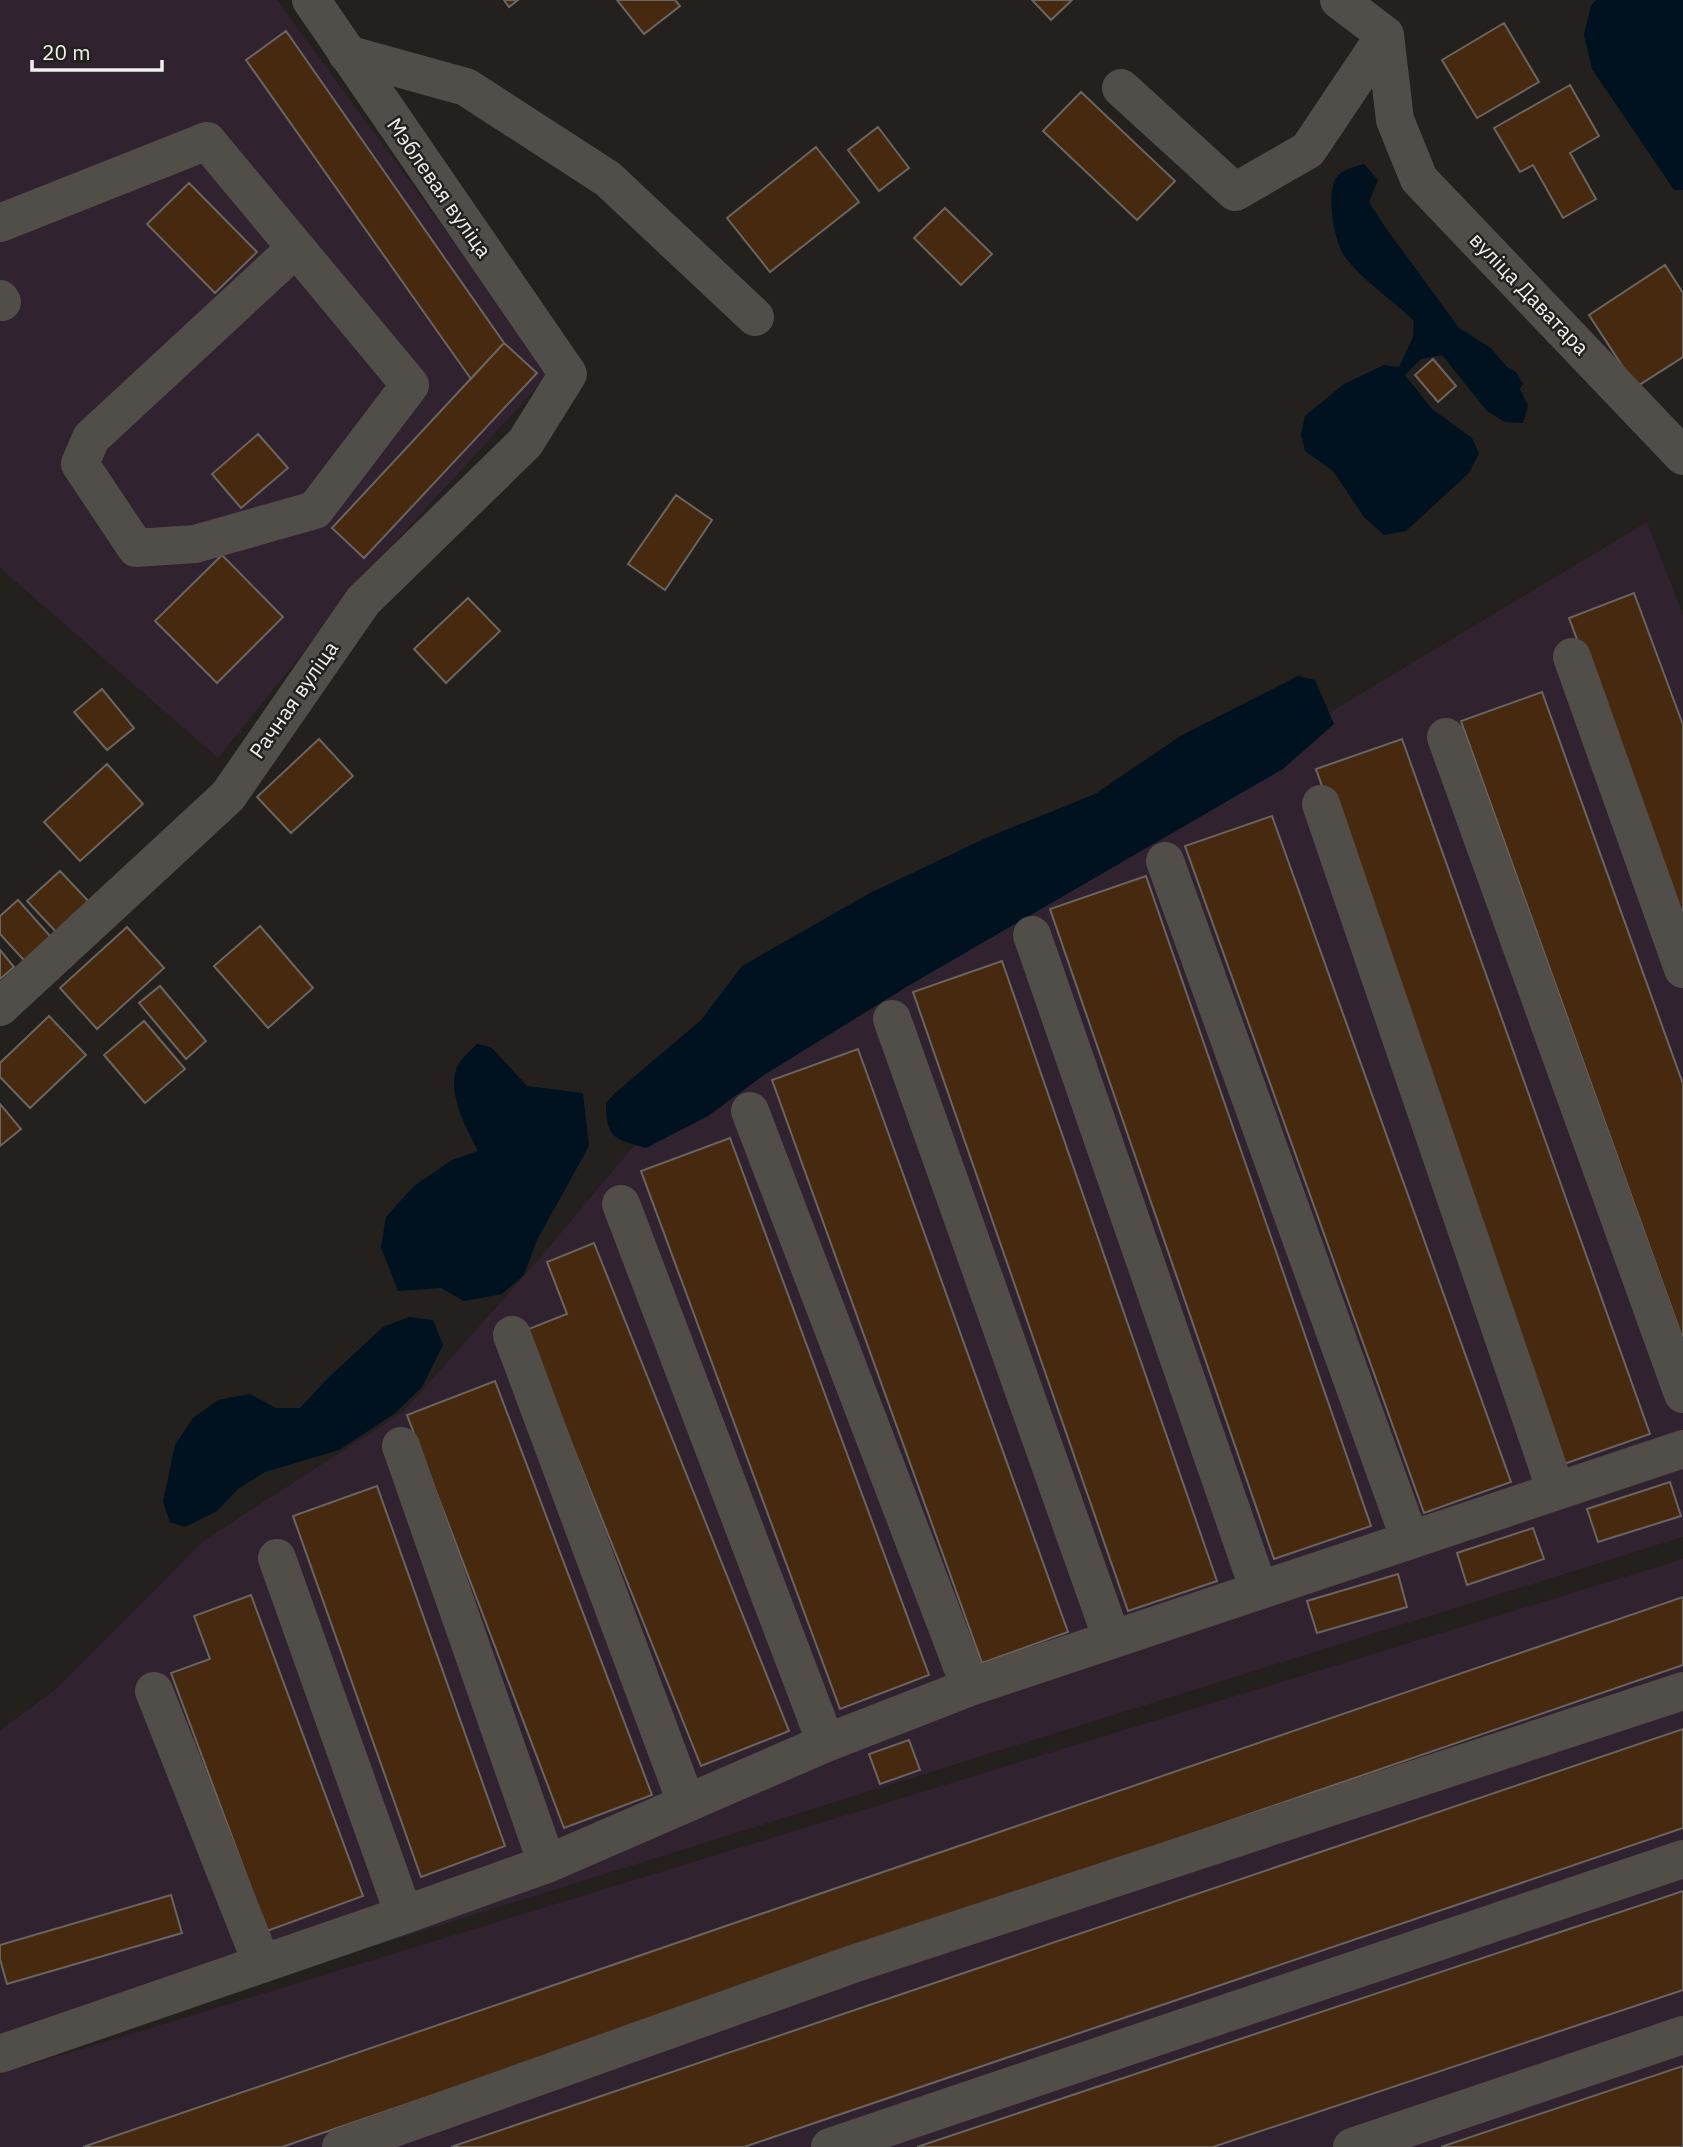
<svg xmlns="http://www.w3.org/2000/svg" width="1683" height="2147" viewBox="0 0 1683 2147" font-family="'IBM Plex Sans',sans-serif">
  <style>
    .industrial { fill: #30222f }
    .water { fill: #00121f }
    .building { fill: #47290f; stroke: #696561; stroke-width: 2 }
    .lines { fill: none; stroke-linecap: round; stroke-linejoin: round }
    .minor { stroke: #514e4a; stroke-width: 38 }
    .labels { text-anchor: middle; stroke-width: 5; stroke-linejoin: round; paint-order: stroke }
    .street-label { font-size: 21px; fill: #f2f0ee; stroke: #23201d }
  </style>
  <rect width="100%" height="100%" fill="#23201d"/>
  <path class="industrial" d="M 0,0 L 277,0 L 550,373 L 368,572 L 218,758 L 0,568 Z
    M 1647,522 L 1683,615 L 1683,1537 L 0,2063 L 0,1730 L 55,1690 L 203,1541 L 403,1412 L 539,1259 L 632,1148 L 1357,696 Z
    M 1683,1559 L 1683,2147 L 0,2147 L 0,2074 Z"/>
  <path class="water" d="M 1596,0 L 1683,0 L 1683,190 L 1674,190 L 1592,69 L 1584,35 L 1591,6 Z
    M 1364,164 L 1378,180 L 1369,202 L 1383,224 L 1459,328 L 1491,348 L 1506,366 L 1516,372 L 1523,384 L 1520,389 L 1528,406 L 1523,423 L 1505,422 L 1487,411 L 1442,355 L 1421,359 L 1405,375 L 1432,409 L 1472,438 L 1479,453 L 1469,473 L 1406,531 L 1384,535 L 1364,517 L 1333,471 L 1305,451 L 1301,435 L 1305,416 L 1344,384 L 1384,365 L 1399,367 L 1413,337 L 1414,321 C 1392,299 1364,282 1345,257 C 1334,243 1326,194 1336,178 C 1342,169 1354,167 1364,164 Z
    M 1298,676 L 1315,680 L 1334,724 L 1283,769 L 908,986 L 764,1075 L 708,1116 L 646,1148 C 615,1139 606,1139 606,1103 L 614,1094 L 701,1020 L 742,966 L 870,893 L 986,838 L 1095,794 L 1182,735 Z
    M 477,1044 L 491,1047 L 527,1086 L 583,1093 L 589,1146 L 537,1240 L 524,1275 L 502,1294 L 464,1301 L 441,1288 L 398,1291 L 381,1247 L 386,1217 L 414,1186 L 452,1160 L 478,1151 C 467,1129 448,1096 456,1070 C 459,1060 470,1051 477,1044 Z
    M 409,1317 L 433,1320 L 443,1345 L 422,1387 L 394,1414 L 339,1450 L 265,1472 L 238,1489 L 217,1511 L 185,1527 L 170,1522 L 163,1502 L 170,1468 L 175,1445 L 193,1418 L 218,1400 L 250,1394 L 276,1408 L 300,1408 L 328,1378 L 383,1327 Z"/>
  <path class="building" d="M 504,0 L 518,0 L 509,7 Z
    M 617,0 L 675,0 L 680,6 L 644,34 Z
    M 1032,0 L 1072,0 L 1051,20 Z
    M 1504,23 L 1539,82 L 1477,118 L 1442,60 Z
    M 286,31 L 504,343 L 471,379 L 246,60 Z
    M 1570,85 L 1599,136 L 1570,153 L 1596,199 L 1563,218 L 1533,165 L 1520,172 L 1494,128 Z
    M 1081,92 L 1175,181 L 1137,220 L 1043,131 Z
    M 878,127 L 909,168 L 879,191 L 848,150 Z
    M 816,147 L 859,202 L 770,272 L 727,218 Z
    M 189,183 L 257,252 L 215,293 L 147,224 Z
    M 945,208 L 992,254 L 961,285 L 914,238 Z
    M 1665,265 L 1683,293 L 1683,357 L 1636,387 L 1589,315 Z
    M 504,343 L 537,373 L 364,558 L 332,528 Z
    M 1433,359 L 1456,386 L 1438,402 L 1415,375 Z
    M 258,434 L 288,468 L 241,508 L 212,474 Z
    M 676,495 L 712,520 L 665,590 L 628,564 Z
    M 222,555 L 283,617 L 217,683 L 155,621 Z
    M 1634,593 L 1683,725 L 1683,921 L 1569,618 Z
    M 468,598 L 500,631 L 446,683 L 414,649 Z
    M 102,689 L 134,728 L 107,750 L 74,712 Z
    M 1542,692 L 1683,1084 L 1683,1340 L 1461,721 Z
    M 319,739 L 353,776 L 291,833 L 257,797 Z
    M 1402,739 L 1650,1434 L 1564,1464 L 1316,769 Z
    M 107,764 L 143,804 L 80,861 L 44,822 Z
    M 1272,816 L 1511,1482 L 1424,1513 L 1185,846 Z
    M 60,871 L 92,905 L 60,936 L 27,901 Z
    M 1146,876 L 1371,1526 L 1274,1559 L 1050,909 Z
    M 18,900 L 58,945 L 32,969 L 0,934 L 0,916 Z
    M 260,926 L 313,988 L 268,1028 L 214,966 Z
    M 127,927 L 164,968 L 97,1029 L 60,988 Z
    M 0,950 L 14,967 L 0,979 Z
    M 1002,961 L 1217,1581 L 1128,1611 L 913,992 Z
    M 160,986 L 206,1041 L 186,1059 L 139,1003 Z
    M 49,1016 L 86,1055 L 30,1108 L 0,1077 L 0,1063 Z
    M 144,1021 L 185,1069 L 145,1103 L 104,1055 Z
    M 858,1049 L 1068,1632 L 982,1663 L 772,1080 Z
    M 0,1104 L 21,1129 L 0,1146 Z
    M 730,1138 L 929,1675 L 840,1709 L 641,1171 Z
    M 594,1243 L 789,1731 L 701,1766 L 526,1330 L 567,1314 L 547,1262 Z
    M 495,1381 L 652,1795 L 564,1828 L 407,1415 Z
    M 1670,1482 L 1681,1516 L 1598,1542 L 1587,1509 Z
    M 377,1486 L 505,1846 L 421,1877 L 293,1516 Z
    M 1533,1528 L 1544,1559 L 1467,1585 L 1457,1553 Z
    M 1398,1574 L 1407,1607 L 1317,1633 L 1307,1601 Z
    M 251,1595 L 363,1896 L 267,1931 L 171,1673 L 210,1659 L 194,1616 Z
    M 1683,1597 L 1683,1665 L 282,2147 L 83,2147 Z
    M 1683,1729 L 1683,1828 L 744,2147 L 451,2147 Z
    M 909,1740 L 920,1770 L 880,1784 L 869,1754 Z
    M 1683,1891 L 1683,1990 L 1213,2147 L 917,2147 Z
    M 171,1895 L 182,1933 L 7,1984 L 0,1959 L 0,1945 Z
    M 1683,2066 L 1683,2147 L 1441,2147 Z"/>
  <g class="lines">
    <path class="minor" d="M 1339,0 L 1385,35
      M 1385,35 L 1395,120 L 1419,179 L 1683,456
      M 347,54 L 466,87 L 608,179 L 755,317
      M 1121,88 L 1235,192 L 1308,150 L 1385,35
      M 0,223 L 207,141 L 410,385 L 315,510 L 195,544 L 136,548 L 80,464 L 91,438 L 296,248
      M 0,299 L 2,302
      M 1572,657 L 1683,969
      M 1446,737 L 1683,1394
      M 1321,804 L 1556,1491
      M 1165,861 L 1410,1540
      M 1032,935 L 1259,1590
      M 0,1007 L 228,796 L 363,601 L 525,443 L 568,374 L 311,0
      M 892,1019 L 1112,1639
      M 750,1111 L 970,1687
      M 621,1204 L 826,1743
      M 512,1335 L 686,1802
      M 401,1446 L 547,1864
      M 277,1558 L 404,1915
      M 154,1691 L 262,1964
      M 0,2054 L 404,1915 L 547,1864 L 826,1743 L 970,1687 L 1683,1449
      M 341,2147 L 853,1964 L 1683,1691
      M 830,2147 L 1683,1859
      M 1352,2147 L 1683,2035"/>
  </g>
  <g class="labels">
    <g class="street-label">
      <text transform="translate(439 188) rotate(55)" y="7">Мэблевая вуліца</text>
      <text transform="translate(1529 294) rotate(46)" y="7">вуліца Даватара</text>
      <text transform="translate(294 700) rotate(-55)" y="7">Рачная вуліца</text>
    </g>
  </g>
  <path d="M32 60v10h130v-10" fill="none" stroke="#f2f0ee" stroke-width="3.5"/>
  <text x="42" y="60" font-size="21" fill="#f2f0ee" stroke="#23201d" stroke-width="5" paint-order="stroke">20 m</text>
</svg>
